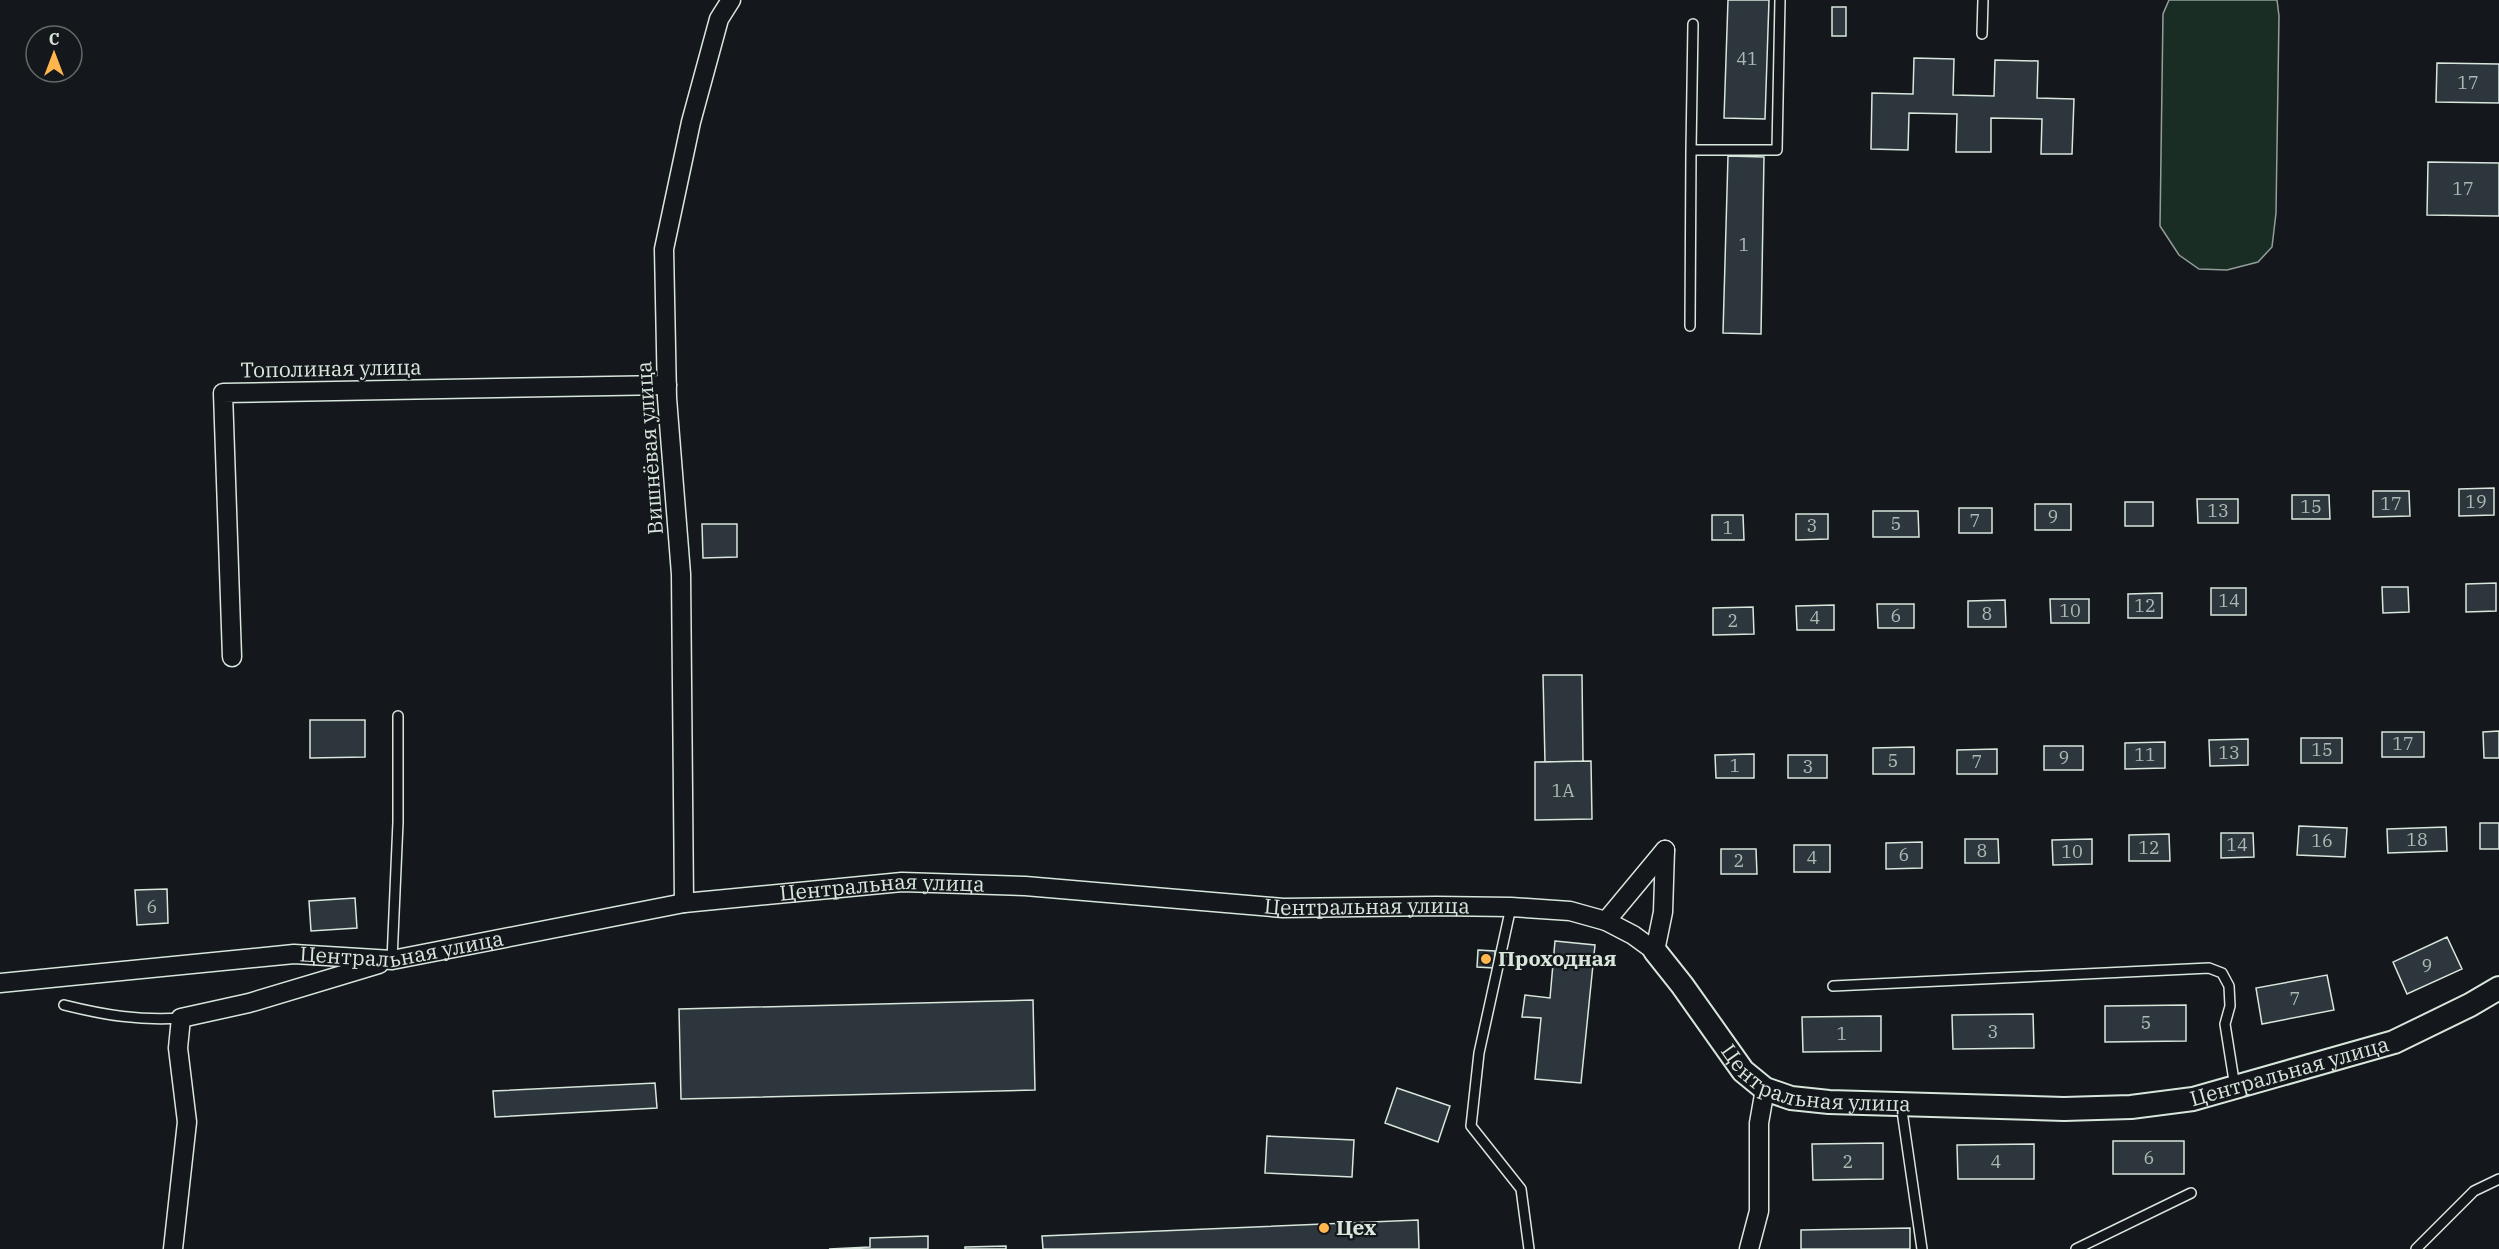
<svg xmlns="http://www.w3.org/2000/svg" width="2499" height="1249" viewBox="0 0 2499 1249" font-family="'IBM Plex Serif',serif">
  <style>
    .green { fill: #1a2d24; stroke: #939e99; stroke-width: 1.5 }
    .building { fill: #2c363c; stroke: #d8e6dc; stroke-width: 1.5 }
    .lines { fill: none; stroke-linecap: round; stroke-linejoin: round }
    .service-casing { stroke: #d8e6dc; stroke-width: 12 }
    .minor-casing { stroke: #d8e6dc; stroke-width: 21 }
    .tertiary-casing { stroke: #d8e6dc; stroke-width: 26 }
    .service { stroke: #14181c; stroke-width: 9 }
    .minor { stroke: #14181c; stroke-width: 18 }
    .tertiary { stroke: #14181c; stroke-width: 22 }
    .poi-dot { fill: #ffb74d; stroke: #14181c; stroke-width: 2 }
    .labels { text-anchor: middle; stroke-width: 4.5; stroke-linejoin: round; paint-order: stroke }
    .number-label { font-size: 18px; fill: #adbab4 }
    .street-label { font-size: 21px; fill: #d8e6dc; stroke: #14181c }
    .poi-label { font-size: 21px; font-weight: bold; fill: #d8e6dc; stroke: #14181c; text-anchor: start }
  </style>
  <rect width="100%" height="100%" fill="#14181c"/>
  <path class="green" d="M 2169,0 L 2277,0 L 2279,16 L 2276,213 L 2272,247 L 2258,262 L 2227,270 L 2199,269 L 2179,255 L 2160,226 L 2163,14 Z"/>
  <path class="building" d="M 1728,0 L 1769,0 L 1765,119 L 1724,118 Z
    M 1832,7 L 1846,7 L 1846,36 L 1832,36 Z
    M 1914,58 L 1954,59 L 1953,95 L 1994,96 L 1995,60 L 2038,61 L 2037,98 L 2074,99 L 2072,154 L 2041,154 L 2042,119 L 1991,118 L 1991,152 L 1956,152 L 1957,114 L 1909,113 L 1908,150 L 1871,149 L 1872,93 L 1913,94 Z
    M 2437,63 L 2499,64 L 2499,103 L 2436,102 Z
    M 1728,156 L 1764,157 L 1761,334 L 1723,333 Z
    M 2428,162 L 2499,163 L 2499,216 L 2427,215 Z
    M 2494,488 L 2494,515 L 2459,516 L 2459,489 Z
    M 2373,491 L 2409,491 L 2410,516 L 2373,517 Z
    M 2292,495 L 2329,495 L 2330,519 L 2292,519 Z
    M 2197,499 L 2238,499 L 2238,523 L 2198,523 Z
    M 2125,502 L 2153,502 L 2153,526 L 2125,526 Z
    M 2035,504 L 2071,504 L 2071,530 L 2035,530 Z
    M 1959,508 L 1992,508 L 1992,533 L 1959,533 Z
    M 1873,511 L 1918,511 L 1919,537 L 1873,537 Z
    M 1796,514 L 1828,514 L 1828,539 L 1796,540 Z
    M 1712,515 L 1743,515 L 1744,540 L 1712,540 Z
    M 702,524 L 737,524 L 737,557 L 703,558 Z
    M 2496,583 L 2496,611 L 2466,612 L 2466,584 Z
    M 2382,587 L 2408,587 L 2409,612 L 2383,613 Z
    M 2211,588 L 2246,588 L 2246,615 L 2211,615 Z
    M 2162,593 L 2162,618 L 2128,618 L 2128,594 Z
    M 2050,599 L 2089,599 L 2089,623 L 2051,623 Z
    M 2005,600 L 2006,627 L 1968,627 L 1968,601 Z
    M 1877,604 L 1914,604 L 1914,628 L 1878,628 Z
    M 1834,605 L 1834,630 L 1797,630 L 1796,606 Z
    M 1753,607 L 1754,634 L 1713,635 L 1713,608 Z
    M 1543,675 L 1582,675 L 1583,761 L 1545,762 Z
    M 310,720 L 365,720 L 365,757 L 310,758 Z
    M 2499,731 L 2499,758 L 2484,758 L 2483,732 Z
    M 2382,732 L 2424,732 L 2424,757 L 2382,757 Z
    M 2301,738 L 2342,738 L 2342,763 L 2301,763 Z
    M 2248,739 L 2248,765 L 2210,766 L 2209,740 Z
    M 2165,742 L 2165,768 L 2125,769 L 2125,743 Z
    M 2044,746 L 2083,746 L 2083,770 L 2044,770 Z
    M 1914,747 L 1914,774 L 1873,774 L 1873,748 Z
    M 1997,749 L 1997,774 L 1957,774 L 1957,750 Z
    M 1754,754 L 1754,778 L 1716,778 L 1715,755 Z
    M 1788,755 L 1827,755 L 1827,778 L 1788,778 Z
    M 1591,761 L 1592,819 L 1535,820 L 1535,762 Z
    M 2480,823 L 2499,823 L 2499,849 L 2480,849 Z
    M 2299,826 L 2347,828 L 2345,857 L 2297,855 Z
    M 2446,827 L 2447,851 L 2388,853 L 2387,829 Z
    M 2221,833 L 2253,833 L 2254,857 L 2221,858 Z
    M 2169,834 L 2170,861 L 2129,861 L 2129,835 Z
    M 1965,839 L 1998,839 L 1999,863 L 1965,863 Z
    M 2092,839 L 2092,864 L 2053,865 L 2052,840 Z
    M 1922,842 L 1922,868 L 1886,869 L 1886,843 Z
    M 1794,845 L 1830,845 L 1830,872 L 1794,872 Z
    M 1721,849 L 1756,849 L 1757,874 L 1721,874 Z
    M 167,889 L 168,923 L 137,925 L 135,890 Z
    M 355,898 L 357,928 L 311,931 L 309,901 Z
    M 2447,937 L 2462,969 L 2407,994 L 2393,962 Z
    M 1555,941 L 1595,945 L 1581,1083 L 1535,1079 L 1541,1018 L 1522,1017 L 1525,995 L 1550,998 Z
    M 1478,950 L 1495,951 L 1494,968 L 1477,967 Z
    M 2327,975 L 2334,1010 L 2262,1024 L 2256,988 Z
    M 1033,1000 L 1035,1090 L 681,1099 L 679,1009 Z
    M 2186,1005 L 2186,1041 L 2105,1042 L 2105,1006 Z
    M 2033,1014 L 2034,1048 L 1953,1049 L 1952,1015 Z
    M 1881,1016 L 1881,1051 L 1803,1052 L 1802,1017 Z
    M 655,1083 L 657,1108 L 495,1117 L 493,1091 Z
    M 1397,1088 L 1450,1106 L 1438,1142 L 1385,1123 Z
    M 1267,1136 L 1354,1140 L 1352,1177 L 1265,1173 Z
    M 2113,1141 L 2184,1141 L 2184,1174 L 2113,1174 Z
    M 1883,1143 L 1883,1179 L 1813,1180 L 1812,1144 Z
    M 2034,1144 L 2034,1179 L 1958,1179 L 1957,1145 Z
    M 1418,1220 L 1419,1249 L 1043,1249 L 1042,1236 Z
    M 1910,1228 L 1910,1249 L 1801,1249 L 1801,1230 Z
    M 928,1236 L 928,1249 L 829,1249 L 870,1247 L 870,1238 Z
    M 1006,1246 L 1006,1249 L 965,1249 L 965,1247 Z"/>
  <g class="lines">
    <defs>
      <path id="service" d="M 1982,34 L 1983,0
        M 1691,150 L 1693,24
        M 1690,326 L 1691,150 L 1777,150 L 1780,0
        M 1511,907 L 1479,1053 L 1471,1126 L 1521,1189 L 1529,1249
        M 392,960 L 398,822 L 398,716
        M 1833,986 L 2209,968 L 2222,973 L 2229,986 L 2230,1006 L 2225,1024 L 2235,1087
        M 64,1005 C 104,1015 141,1021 181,1018
        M 1901,1104 L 1922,1249
        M 2076,1249 L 2191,1193
        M 2416,1249 L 2474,1191 L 2499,1179"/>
      <g id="minor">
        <path d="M 232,657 L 223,393 L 667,385"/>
        <path d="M 684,903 L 681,574 L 667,398 L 664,249 L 691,122 L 719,19 L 731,0"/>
        <path d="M 1606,921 L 1665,850"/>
        <path id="s1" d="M 0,983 L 294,954 L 392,960 L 684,903 L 902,882 L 1025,886 L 1283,908 L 1436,906 L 1511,907 L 1570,911 L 1606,921 L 1633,935 L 1655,951 L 1663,912 L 1665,850"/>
        <path d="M 173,1249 L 187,1122 L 178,1048 L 181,1018 L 249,1003 L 379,964"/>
        <path d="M 1749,1249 L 1759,1211 L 1759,1123 L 1765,1089"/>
      </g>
      <g id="tertiary">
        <path id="s2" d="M 1655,951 L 1682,985 L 1743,1071 L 1765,1089 L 1791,1098 L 1829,1102 L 2064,1109 L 2131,1107 L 2193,1099 L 2394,1042 L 2470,1005 L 2499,988"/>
      </g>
    </defs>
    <use href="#service" class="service-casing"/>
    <use href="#minor" class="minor-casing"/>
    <use href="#tertiary" class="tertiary-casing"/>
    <use href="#service" class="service"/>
    <use href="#minor" class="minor"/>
    <use href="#tertiary" class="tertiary"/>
  </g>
  <g class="poi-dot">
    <circle cx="1486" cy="959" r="6"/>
    <circle cx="1324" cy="1228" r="6"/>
  </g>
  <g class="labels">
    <g class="number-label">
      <text x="1747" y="65">41</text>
      <text x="2468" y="89">17</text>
      <text x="2463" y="195">17</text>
      <text x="1744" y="251">1</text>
      <text x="2476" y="508">19</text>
      <text x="2391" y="510">17</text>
      <text x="2311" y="513">15</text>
      <text x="2218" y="517">13</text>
      <text x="2053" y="523">9</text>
      <text x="1975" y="527">7</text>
      <text x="1896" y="530">5</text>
      <text x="1812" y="532">3</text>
      <text x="1728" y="534">1</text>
      <text x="2229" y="607">14</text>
      <text x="2145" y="612">12</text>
      <text x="2070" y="617">10</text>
      <text x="1987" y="620">8</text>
      <text x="1896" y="622">6</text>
      <text x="1815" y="624">4</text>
      <text x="1733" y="627">2</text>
      <text x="2403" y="750">17</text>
      <text x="2322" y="756">15</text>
      <text x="2229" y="759">13</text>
      <text x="2145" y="761">11</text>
      <text x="2064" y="764">9</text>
      <text x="1893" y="767">5</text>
      <text x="1977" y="768">7</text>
      <text x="1735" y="772">1</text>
      <text x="1808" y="773">3</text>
      <text x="1563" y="797">1А</text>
      <text x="2417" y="846">18</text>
      <text x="2322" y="847">16</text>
      <text x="2237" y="851">14</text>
      <text x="2149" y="854">12</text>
      <text x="1982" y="857">8</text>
      <text x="2072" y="858">10</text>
      <text x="1904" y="861">6</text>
      <text x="1812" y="864">4</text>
      <text x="1739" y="867">2</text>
      <text x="152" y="913">6</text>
      <text x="2427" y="972">9</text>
      <text x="2295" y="1005">7</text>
      <text x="2146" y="1029">5</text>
      <text x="1993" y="1038">3</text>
      <text x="1842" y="1040">1</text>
      <text x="2149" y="1164">6</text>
      <text x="1848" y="1168">2</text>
      <text x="1996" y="1168">4</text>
    </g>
    <g class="street-label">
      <text transform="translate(331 369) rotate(-1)" y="7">Тополиная улица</text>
      <text transform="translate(650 448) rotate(-94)" y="7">Вишнёвая улица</text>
      <text dy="7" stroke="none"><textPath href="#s1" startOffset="890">Центральная улица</textPath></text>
      <text dy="7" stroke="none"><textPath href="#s1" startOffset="1376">Центральная улица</textPath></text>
      <text dy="7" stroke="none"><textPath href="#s1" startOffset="404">Центральная улица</textPath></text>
      <text dy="7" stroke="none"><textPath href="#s2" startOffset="708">Центральная улица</textPath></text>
      <text dy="7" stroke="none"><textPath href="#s2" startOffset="222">Центральная улица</textPath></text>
    </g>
    <g class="poi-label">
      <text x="1498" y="966">Проходная</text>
      <text x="1336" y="1235">Цех</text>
    </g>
  </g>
  <g transform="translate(54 54)"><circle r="28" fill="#14181c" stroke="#626a69" stroke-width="1.5"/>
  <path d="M0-4.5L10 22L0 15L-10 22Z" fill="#ffb74d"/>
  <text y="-9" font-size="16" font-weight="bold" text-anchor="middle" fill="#d8e6dc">С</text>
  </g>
</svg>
